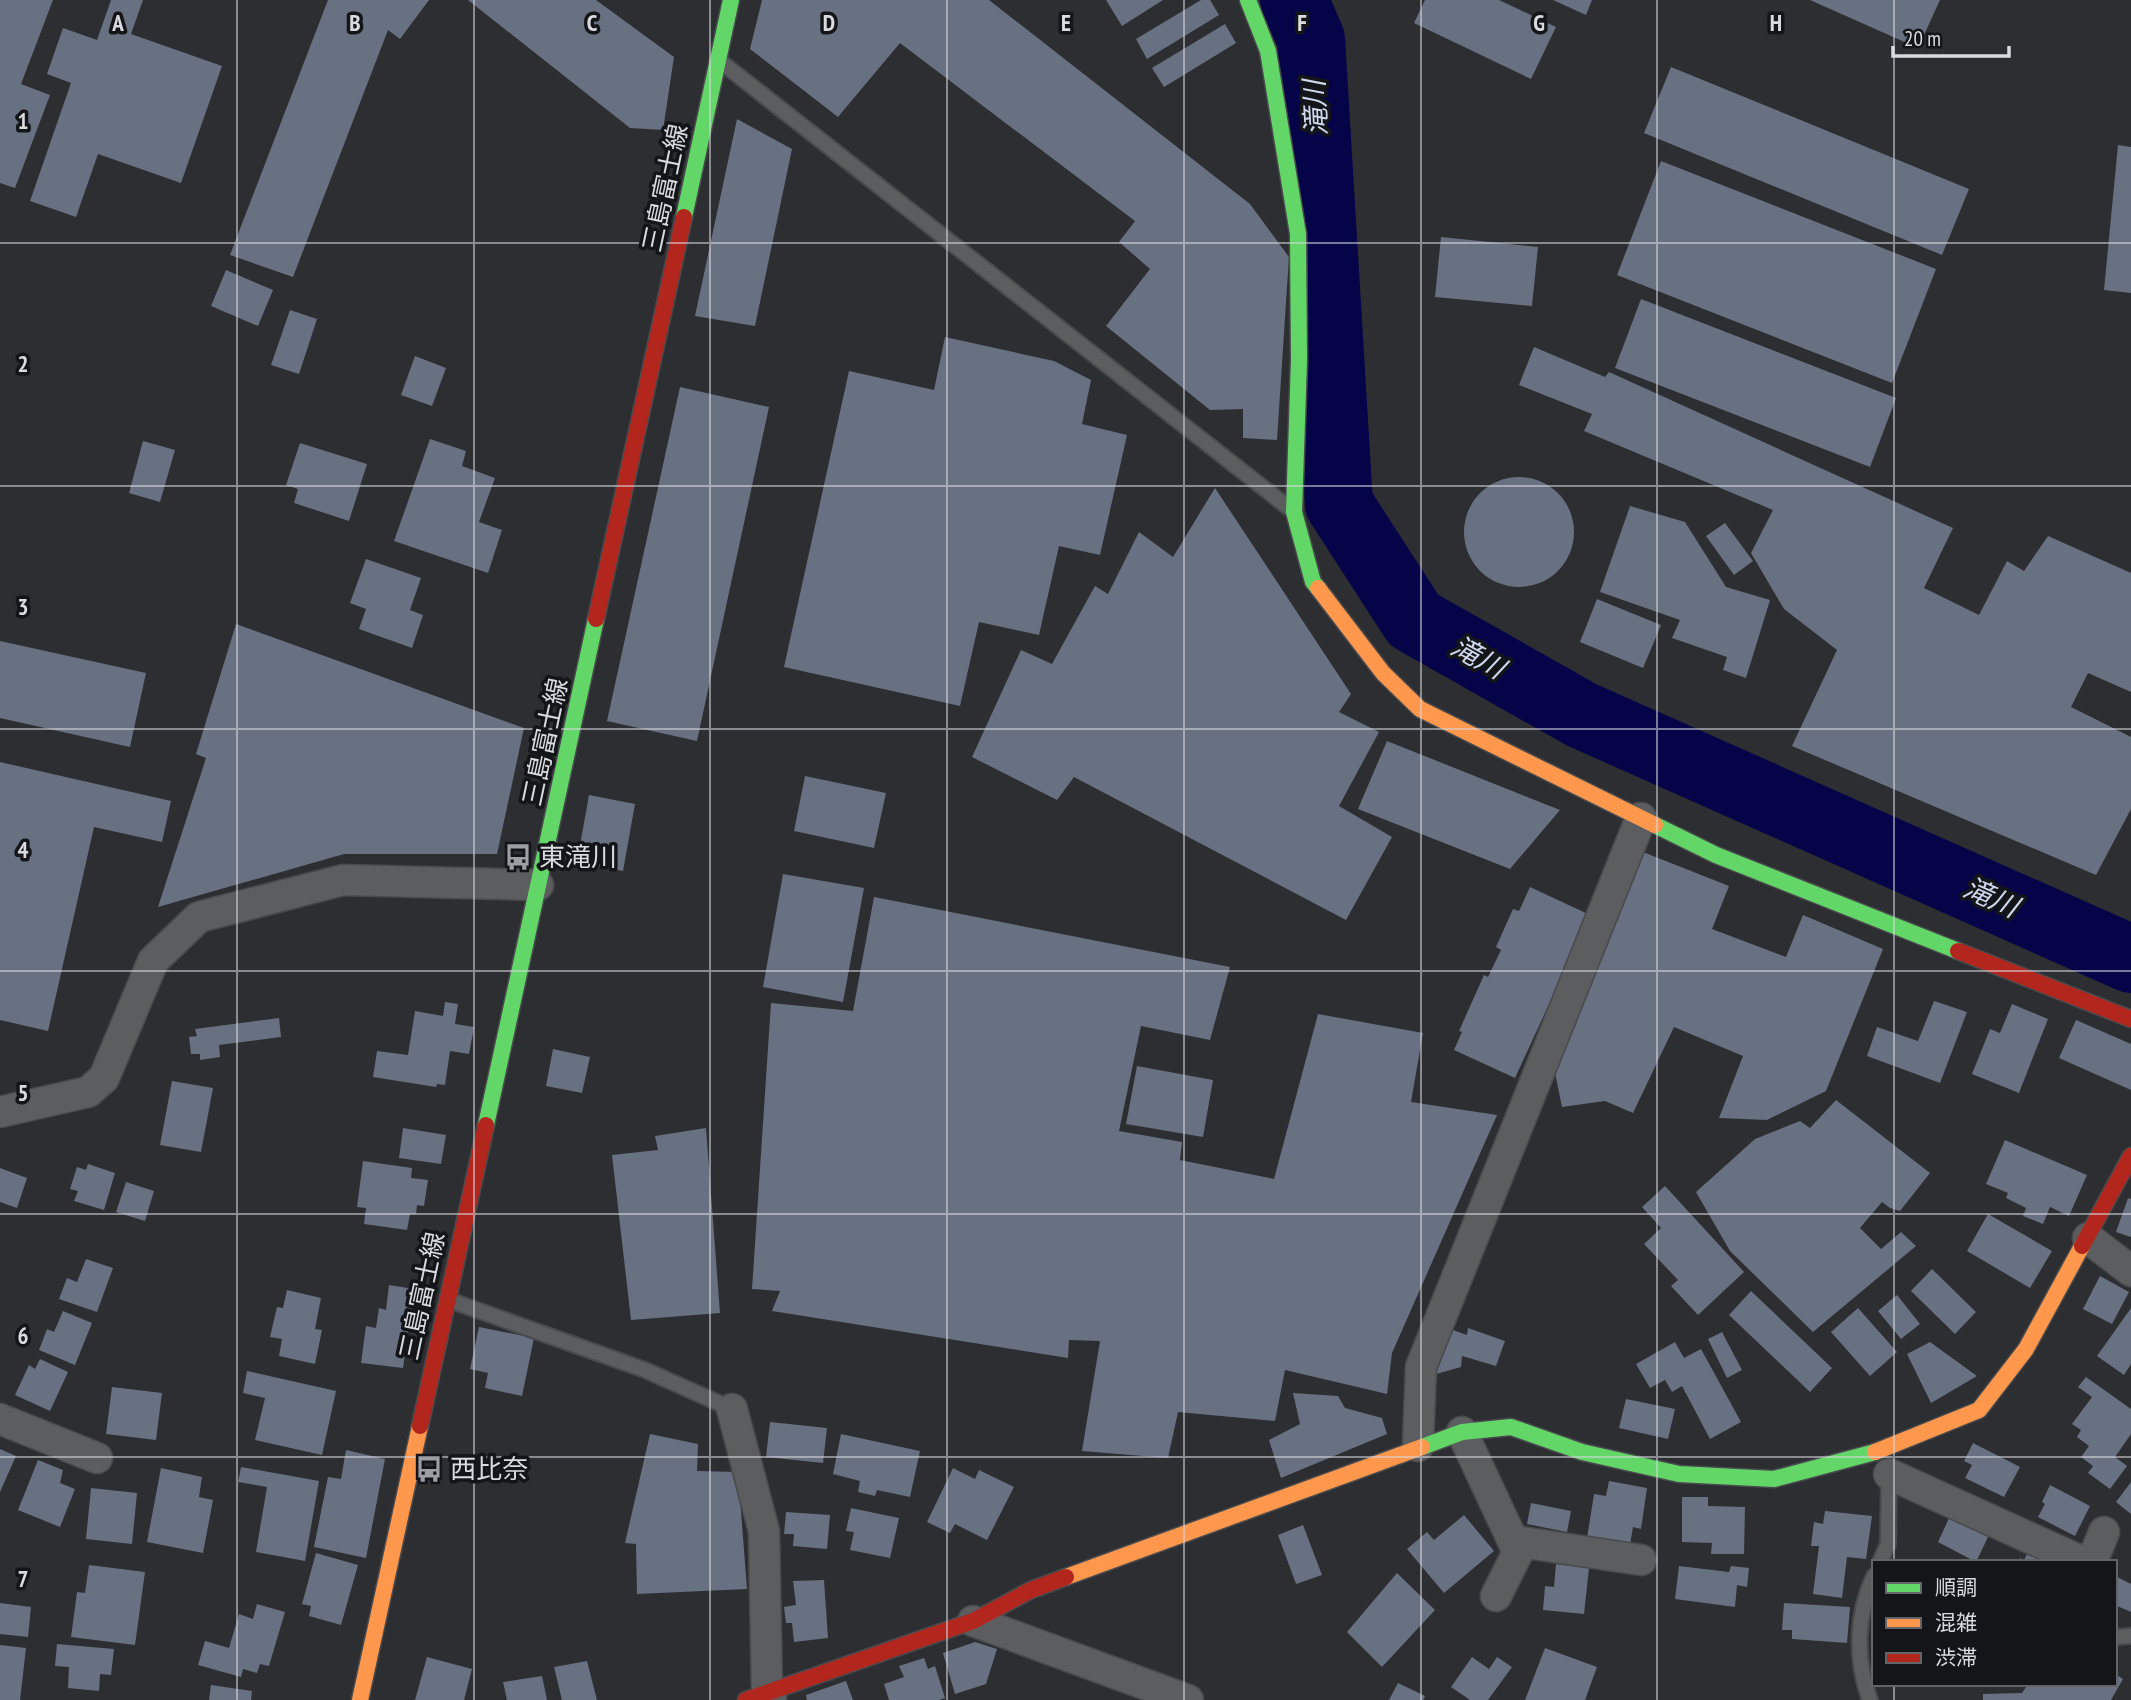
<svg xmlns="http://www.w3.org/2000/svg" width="2131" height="1700" viewBox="0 0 2131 1700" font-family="'PT Sans Narrow','Noto Sans JP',sans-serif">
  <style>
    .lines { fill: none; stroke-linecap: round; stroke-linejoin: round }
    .river { stroke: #050448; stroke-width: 68 }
    .building { fill: #687181 }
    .lane-casing { stroke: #484a4d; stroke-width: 18 }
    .street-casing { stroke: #484a4d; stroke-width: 33 }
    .fast-casing { stroke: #484a4d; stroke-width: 19 }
    .slow-casing { stroke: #484a4d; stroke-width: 19 }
    .jam-casing { stroke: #484a4d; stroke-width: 19 }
    .lane { stroke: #5c5d5f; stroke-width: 14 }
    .street { stroke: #5c5d5f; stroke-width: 30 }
    .fast { stroke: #63d668; stroke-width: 16 }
    .slow { stroke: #ff974d; stroke-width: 16 }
    .jam { stroke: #b3261e; stroke-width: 16 }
    .grid { fill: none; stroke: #d9dbe0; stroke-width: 2; stroke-opacity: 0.55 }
    .labels { text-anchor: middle; stroke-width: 7; stroke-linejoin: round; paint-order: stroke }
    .street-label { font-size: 26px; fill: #d9dbe0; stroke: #131518 }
    .poi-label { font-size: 26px; fill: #d9dbe0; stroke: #131518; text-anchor: start }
    .water-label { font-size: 28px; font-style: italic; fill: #cdd8ed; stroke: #131518 }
    .grid-label { font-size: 23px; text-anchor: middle; font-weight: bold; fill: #d9dbe0; stroke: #131518; stroke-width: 7; stroke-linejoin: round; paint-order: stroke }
  </style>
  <rect width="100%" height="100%" fill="#2c2e31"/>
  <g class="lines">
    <path class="river" d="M 1294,0 L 1311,39 L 1339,504 L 1414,620 L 1582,715 L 2131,959"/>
  </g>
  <path class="building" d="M 0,0 L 53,0 L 21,84 L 50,95 L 15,188 L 0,183 Z
    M 111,0 L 143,0 L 131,34 L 222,66 L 181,183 L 98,154 L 76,217 L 30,201 L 71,83 L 47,74 L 63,28 L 97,40 Z
    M 328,0 L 429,0 L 400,39 L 388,30 L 293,277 L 230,255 Z
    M 468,0 L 596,0 L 674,57 L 663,130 L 630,128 Z
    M 762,0 L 989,0 L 1250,204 L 1289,257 L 1277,440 L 1243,438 L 1243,409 L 1210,410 L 1106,326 L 1150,269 L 1119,242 L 1135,221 L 900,43 L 838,117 L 750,49 Z
    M 1106,0 L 1163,0 L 1122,26 Z
    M 1201,0 L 1210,0 L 1219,15 L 1147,59 L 1136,39 Z
    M 1425,0 L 1499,0 L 1556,27 L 1531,79 L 1414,23 Z
    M 1553,0 L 1592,0 L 1586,15 Z
    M 1810,0 L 1940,0 L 1918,48 Z
    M 1225,24 L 1236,43 L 1164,87 L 1152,68 Z
    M 1671,67 L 1969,189 L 1942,255 L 1644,133 Z
    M 737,119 L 792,149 L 755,326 L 695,316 Z
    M 2118,145 L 2131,147 L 2131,293 L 2104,290 Z
    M 1661,161 L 1936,269 L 1892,383 L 1617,275 Z
    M 1441,237 L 1538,247 L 1532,306 L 1435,297 Z
    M 226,270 L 273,290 L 258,326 L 211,306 Z
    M 1641,299 L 1896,398 L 1870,467 L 1615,368 Z
    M 290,310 L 317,319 L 299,374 L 271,365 Z
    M 945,337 L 1054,361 L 1091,380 L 1082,424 L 1127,435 L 1100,555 L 1059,546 L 1039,635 L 979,622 L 960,706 L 784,667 L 849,371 L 934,390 Z
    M 1534,347 L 1605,377 L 1609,372 L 1953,528 L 1924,588 L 1979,615 L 2007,561 L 2024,571 L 2048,536 L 2131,573 L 2131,692 L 2088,673 L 2071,707 L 2131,737 L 2131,809 L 2096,875 L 1792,746 L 1837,650 L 1784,609 L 1751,553 L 1773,510 L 1584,431 L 1592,414 L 1519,385 Z
    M 415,356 L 446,368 L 432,406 L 401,395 Z
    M 680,387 L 769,407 L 697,741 L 607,721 Z
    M 430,439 L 466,451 L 462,466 L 495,478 L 479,522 L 502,530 L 488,573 L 394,541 Z
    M 143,441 L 175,450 L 160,502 L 129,493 Z
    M 300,443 L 367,464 L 349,521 L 294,503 L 298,489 L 286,485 Z
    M1464 532a55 55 0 1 1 110 0a55 55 0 1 1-110 0Z
    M 1215,488 L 1351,694 L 1339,712 L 1379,732 L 1339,806 L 1392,837 L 1346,920 L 1074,777 L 1057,800 L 972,757 L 1021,650 L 1052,664 L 1095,586 L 1108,594 L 1139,532 L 1173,557 Z
    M 1630,506 L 1685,522 L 1726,587 L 1770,600 L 1746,678 L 1723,670 L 1727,657 L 1672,638 L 1680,620 L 1600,592 Z
    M 1725,523 L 1753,561 L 1734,575 L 1706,536 Z
    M 366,559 L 421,578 L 410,610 L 423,615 L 412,648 L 359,629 L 366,609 L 350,603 Z
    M 1597,599 L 1661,625 L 1643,668 L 1580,642 Z
    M 236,624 L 524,728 L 497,854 L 344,854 L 158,907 L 206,758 L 196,754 Z
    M 0,641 L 146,673 L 130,747 L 0,718 Z
    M 1387,741 L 1560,810 L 1510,869 L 1358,809 Z
    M 0,762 L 171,801 L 162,842 L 94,827 L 48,1031 L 0,1020 Z
    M 805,776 L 886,793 L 874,848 L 794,831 Z
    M 589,795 L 635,804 L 623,871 L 577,862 Z
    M 1643,852 L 1729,886 L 1712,929 L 1786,957 L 1803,915 L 1883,949 L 1826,1091 L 1767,1120 L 1719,1118 L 1743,1056 L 1674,1027 L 1633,1113 L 1605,1101 L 1562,1107 L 1552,1058 Z
    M 783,874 L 864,888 L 843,1002 L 763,987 Z
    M 1530,887 L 1590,915 L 1515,1078 L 1454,1050 L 1462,1032 L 1459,1031 L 1484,975 L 1488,977 L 1501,950 L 1496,947 L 1513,909 L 1519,911 Z
    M 874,897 L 1230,967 L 1210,1040 L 1141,1026 L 1119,1131 L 1182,1142 L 1180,1160 L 1274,1179 L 1318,1014 L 1423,1033 L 1411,1102 L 1497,1115 L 1392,1353 L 1387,1394 L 1285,1370 L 1275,1421 L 1178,1412 L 1168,1458 L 1082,1451 L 1100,1341 L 1069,1340 L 1068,1358 L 772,1311 L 780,1291 L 752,1289 L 771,1003 L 853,1011 Z
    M 1934,1001 L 1967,1012 L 1940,1083 L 1867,1056 L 1877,1027 L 1918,1041 Z
    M 445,1002 L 458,1004 L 455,1024 L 474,1027 L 469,1054 L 450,1051 L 445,1085 L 437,1084 L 436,1087 L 373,1077 L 377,1051 L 408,1055 L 415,1011 L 443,1016 Z
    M 2012,1004 L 2048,1019 L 2019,1093 L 1972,1074 L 1990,1029 L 2000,1033 Z
    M 279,1018 L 281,1037 L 219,1045 L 220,1057 L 200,1060 L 200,1054 L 191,1054 L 189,1037 L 197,1036 L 195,1029 Z
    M 2076,1020 L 2131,1044 L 2131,1090 L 2059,1058 Z
    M 553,1049 L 590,1057 L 582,1093 L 546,1086 Z
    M 1137,1066 L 1213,1080 L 1203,1137 L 1126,1124 Z
    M 172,1081 L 213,1088 L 201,1152 L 160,1145 Z
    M 1836,1100 L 1930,1173 L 1900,1211 L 1890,1208 L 1882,1202 L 1860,1228 L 1881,1249 L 1901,1232 L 1916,1246 L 1813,1332 L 1730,1251 L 1696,1192 L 1755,1139 L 1800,1121 L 1810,1128 Z
    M 403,1128 L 446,1135 L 441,1164 L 399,1158 Z
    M 706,1128 L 720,1313 L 631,1320 L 612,1155 L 658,1150 L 655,1136 Z
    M 2005,1140 L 2087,1175 L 2069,1216 L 2050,1207 L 2043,1224 L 2023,1216 L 2026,1208 L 2006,1198 L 2008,1193 L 1986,1184 Z
    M 363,1161 L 412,1168 L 411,1178 L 428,1180 L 424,1206 L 417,1205 L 416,1214 L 410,1214 L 407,1230 L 364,1224 L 366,1208 L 357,1207 Z
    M 88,1164 L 115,1173 L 104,1210 L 74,1201 L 78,1191 L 70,1189 L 77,1167 L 86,1170 Z
    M 0,1168 L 27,1178 L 17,1208 L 0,1202 Z
    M 126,1182 L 154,1191 L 145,1221 L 116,1212 Z
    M 1665,1186 L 1744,1272 L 1698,1315 L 1671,1286 L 1678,1280 L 1644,1244 L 1661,1228 L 1642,1207 Z
    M 2128,1198 L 2131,1199 L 2131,1237 L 2116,1232 Z
    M 1988,1214 L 2052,1251 L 2030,1288 L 1967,1251 Z
    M 86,1259 L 113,1268 L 97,1312 L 59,1299 L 67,1278 L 77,1282 Z
    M 1932,1269 L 1976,1312 L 1955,1334 L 1911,1291 Z
    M 2100,1276 L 2129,1292 L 2112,1324 L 2083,1309 Z
    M 389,1285 L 414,1289 L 403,1368 L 361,1363 L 366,1326 L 376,1328 L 379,1308 L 386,1310 Z
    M 287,1290 L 321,1298 L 315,1329 L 322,1330 L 315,1364 L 279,1356 L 282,1339 L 270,1337 L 277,1307 L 283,1308 Z
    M 1751,1291 L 1832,1368 L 1810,1392 L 1729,1315 Z
    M 1897,1295 L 1920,1324 L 1901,1339 L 1878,1311 Z
    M 1858,1308 L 1897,1352 L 1870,1376 L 1831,1332 Z
    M 2131,1308 L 2131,1364 L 2124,1375 L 2097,1356 Z
    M 63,1311 L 92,1323 L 75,1365 L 39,1350 L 47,1329 L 54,1332 Z
    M 479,1327 L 534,1338 L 522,1396 L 485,1388 L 488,1373 L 470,1369 Z
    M 1468,1328 L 1505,1341 L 1496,1366 L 1462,1356 L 1461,1367 L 1436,1374 L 1450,1329 L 1467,1335 Z
    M 1722,1332 L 1742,1370 L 1727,1378 L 1708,1339 Z
    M 1675,1342 L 1684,1358 L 1701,1349 L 1741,1422 L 1710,1439 L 1682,1386 L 1672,1392 L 1665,1380 L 1650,1388 L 1636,1364 Z
    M 1930,1342 L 1977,1376 L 1931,1403 L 1907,1354 Z
    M 40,1359 L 68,1372 L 50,1411 L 15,1395 L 29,1365 L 35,1369 Z
    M 247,1371 L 336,1391 L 322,1455 L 255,1440 L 265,1398 L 243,1393 Z
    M 2086,1377 L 2131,1409 L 2131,1434 L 2115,1457 L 2127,1466 L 2110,1489 L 2088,1473 L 2093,1466 L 2081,1457 L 2089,1446 L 2077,1437 L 2081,1430 L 2072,1424 L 2092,1397 L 2078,1387 Z
    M 112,1387 L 162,1393 L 156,1440 L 106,1434 Z
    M 1293,1393 L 1338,1396 L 1345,1408 L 1382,1418 L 1387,1434 L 1281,1478 L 1269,1440 L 1300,1424 Z
    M 1626,1399 L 1675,1409 L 1668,1439 L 1619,1428 Z
    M 770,1422 L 827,1428 L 823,1463 L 766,1457 Z
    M 650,1434 L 698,1444 L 697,1471 L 738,1472 L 747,1589 L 637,1594 L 636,1544 L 625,1543 Z
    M 841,1434 L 920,1451 L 910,1497 L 877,1490 L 875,1496 L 858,1492 L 860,1481 L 833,1474 Z
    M 1973,1443 L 2020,1467 L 2004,1497 L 1965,1478 L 1972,1465 L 1964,1461 Z
    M 0,1449 L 16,1456 L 0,1492 Z
    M 346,1450 L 385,1459 L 366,1558 L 314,1547 L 328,1477 L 341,1479 Z
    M 38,1460 L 63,1470 L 60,1483 L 75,1489 L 60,1527 L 18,1510 Z
    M 241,1467 L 319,1481 L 305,1561 L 256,1552 L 267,1487 L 238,1482 Z
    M 161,1468 L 202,1477 L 199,1497 L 213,1500 L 203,1553 L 147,1542 Z
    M 953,1468 L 975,1479 L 979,1470 L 1014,1487 L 987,1540 L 955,1524 L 950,1533 L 927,1522 Z
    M 1609,1481 L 1647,1488 L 1641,1529 L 1633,1527 L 1630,1545 L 1587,1538 L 1594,1494 L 1606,1496 Z
    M 2131,1482 L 2131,1514 L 2116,1502 Z
    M 2050,1485 L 2090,1506 L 2075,1536 L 2038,1517 L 2045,1504 L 2042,1502 Z
    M 91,1488 L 137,1493 L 132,1544 L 86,1539 Z
    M 1682,1497 L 1708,1497 L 1708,1506 L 1745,1507 L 1744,1554 L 1711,1554 L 1712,1543 L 1682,1542 Z
    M 1531,1503 L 1571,1511 L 1567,1532 L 1527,1524 Z
    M 851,1508 L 899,1518 L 890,1558 L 850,1550 L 854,1532 L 846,1531 Z
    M 1825,1511 L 1872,1516 L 1866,1559 L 1847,1557 L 1842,1598 L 1813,1594 L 1819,1546 L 1811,1546 L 1814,1522 L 1823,1524 Z
    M 786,1512 L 830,1515 L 827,1549 L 793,1546 L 794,1534 L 784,1534 Z
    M 1464,1515 L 1494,1551 L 1444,1593 L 1407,1549 L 1427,1532 L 1434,1540 Z
    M 1950,1516 L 1989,1535 L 1976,1562 L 1938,1542 Z
    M 1303,1525 L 1322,1575 L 1296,1584 L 1278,1535 Z
    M 2029,1550 L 2051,1562 L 2018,1562 L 2020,1558 L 2024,1560 Z
    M 316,1553 L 358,1565 L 341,1625 L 309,1616 L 311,1606 L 302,1604 Z
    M 1556,1564 L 1589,1568 L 1584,1614 L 1543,1610 L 1545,1586 L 1554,1587 Z
    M 89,1565 L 145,1572 L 135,1645 L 71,1637 L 77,1592 L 85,1593 Z
    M 1679,1566 L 1729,1572 L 1731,1566 L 1749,1568 L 1747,1587 L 1737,1585 L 1735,1607 L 1675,1599 Z
    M 1397,1573 L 1435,1610 L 1382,1667 L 1347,1632 Z
    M 2115,1576 L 2131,1584 L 2131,1612 L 2115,1605 Z
    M 824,1580 L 828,1638 L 794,1642 L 792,1623 L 786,1623 L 784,1607 L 796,1605 L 793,1581 Z
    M 0,1603 L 31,1607 L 28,1637 L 0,1634 Z
    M 1784,1603 L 1850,1607 L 1847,1643 L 1792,1639 L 1792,1630 L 1782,1630 Z
    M 257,1604 L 285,1612 L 269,1666 L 260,1664 L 257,1673 L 243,1669 L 241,1677 L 198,1665 L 205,1641 L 229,1648 L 239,1614 L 253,1619 Z
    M 975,1642 L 997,1649 L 986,1684 L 955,1694 L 943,1653 Z
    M 57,1644 L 114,1649 L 111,1675 L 100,1674 L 99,1691 L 68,1688 L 69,1667 L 55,1666 Z
    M 0,1645 L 26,1648 L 20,1700 L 0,1700 Z
    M 1545,1648 L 1597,1667 L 1585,1700 L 1525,1700 Z
    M 427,1657 L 472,1669 L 464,1700 L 415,1700 Z
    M 1472,1657 L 1489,1669 L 1497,1657 L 1512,1667 L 1488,1700 L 1470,1700 L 1451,1687 Z
    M 924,1658 L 928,1669 L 935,1666 L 945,1698 L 939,1700 L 889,1700 L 884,1684 L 904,1677 L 899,1666 Z
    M 587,1661 L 597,1700 L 562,1700 L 554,1667 Z
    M 2115,1674 L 2123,1679 L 2111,1700 L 1983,1700 L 1983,1694 L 2022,1693 L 2028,1684 L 2115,1684 Z
    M 542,1676 L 547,1700 L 507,1700 L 503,1682 Z
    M 846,1681 L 853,1700 L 807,1700 L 806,1695 Z
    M 1398,1683 L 1425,1696 L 1423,1700 L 1389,1700 Z
    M 211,1685 L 252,1691 L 251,1700 L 209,1700 Z"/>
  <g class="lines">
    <defs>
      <path id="lane" d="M 721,62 L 1289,508
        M 449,1300 L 645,1370 L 732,1409
        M 1880,1562 L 1888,1544 L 1889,1474
        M 2115,1637 L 2131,1636
        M 1870,1700 C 1855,1661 1856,1614 1874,1576"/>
      <path id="street" d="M 0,1112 L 88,1092 L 104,1078 L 153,961 L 199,917 L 343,880 L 538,885
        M 2088,1238 L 2131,1271
        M 732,1409 L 764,1531 L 767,1692 L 771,1700
        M 0,1419 L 97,1458
        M 1462,1432 L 1518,1552 L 1496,1596
        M 1418,1446 L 1421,1367 L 1641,818
        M 1889,1474 L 2083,1562
        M 1514,1541 L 1641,1560
        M 2092,1562 L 2104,1532
        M 973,1621 L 1188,1700"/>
      <path id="fast" d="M 1248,0 L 1268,51 L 1298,234 L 1299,360 L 1294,512 L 1313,582 L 1318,588
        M 684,217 L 731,0
        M 1655,825 L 1716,855 L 1958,951
        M 486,1125 L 596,619
        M 1422,1447 L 1462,1432 L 1511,1427 L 1582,1452 L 1679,1474 L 1774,1479 L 1875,1452"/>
      <path id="slow" d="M 1318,588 L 1383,673 L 1420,709 L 1655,825
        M 1875,1452 L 1979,1410 L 2026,1349 L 2082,1246
        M 1066,1577 L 1422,1447
        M 360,1700 L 420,1426"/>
      <path id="jam" d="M 596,619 L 684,217
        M 1958,951 L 2131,1019
        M 2082,1246 L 2131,1156
        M 420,1426 L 486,1125
        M 746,1700 L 973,1621 L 1031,1590 L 1066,1577"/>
    </defs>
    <use href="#lane" class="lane-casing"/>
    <use href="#street" class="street-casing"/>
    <use href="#fast" class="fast-casing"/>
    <use href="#slow" class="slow-casing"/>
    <use href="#jam" class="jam-casing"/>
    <use href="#lane" class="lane"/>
    <use href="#street" class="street"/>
    <use href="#fast" class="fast"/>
    <use href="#slow" class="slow"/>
    <use href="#jam" class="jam"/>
  </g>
  <path class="grid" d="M 237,0 L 237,1700M 474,0 L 474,1700M 710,0 L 710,1700M 947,0 L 947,1700M 1184,0 L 1184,1700M 1421,0 L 1421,1700M 1657,0 L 1657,1700M 1894,0 L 1894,1562M 0,243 L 2131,243M 0,486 L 2131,486M 0,729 L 2131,729M 0,971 L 2131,971M 0,1214 L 2131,1214M 0,1457 L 2131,1457M 1894,1684 L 1894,1700"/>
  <defs>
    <symbol id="bus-bare" viewBox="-9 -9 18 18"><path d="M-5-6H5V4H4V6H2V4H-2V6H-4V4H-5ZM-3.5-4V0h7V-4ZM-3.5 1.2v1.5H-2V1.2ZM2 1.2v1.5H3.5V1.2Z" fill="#9c9ea3" stroke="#131518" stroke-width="2.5" paint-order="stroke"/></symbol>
  </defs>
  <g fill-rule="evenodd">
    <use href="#bus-bare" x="499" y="838" width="38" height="38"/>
    <use href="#bus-bare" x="410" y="1450" width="38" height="38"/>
  </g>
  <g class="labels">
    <g class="street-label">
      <text transform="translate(665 188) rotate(-78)" y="9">三島富士線</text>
      <text transform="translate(545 742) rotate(-78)" y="9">三島富士線</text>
      <text transform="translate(422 1296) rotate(-78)" y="9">三島富士線</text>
    </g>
    <g class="poi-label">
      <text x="539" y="866">東滝川</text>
      <text x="450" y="1478">西比奈</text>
    </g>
    <g class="water-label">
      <text transform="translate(1315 108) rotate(-93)" y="10">滝川</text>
      <text transform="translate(1478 657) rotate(29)" y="10">滝川</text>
      <text transform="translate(1991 897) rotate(24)" y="10">滝川</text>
    </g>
  </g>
  <g class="grid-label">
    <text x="118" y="31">A</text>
    <text x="355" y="31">B</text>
    <text x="592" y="31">C</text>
    <text x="829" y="31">D</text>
    <text x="1066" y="31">E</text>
    <text x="1302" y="31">F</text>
    <text x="1539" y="31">G</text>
    <text x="1776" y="31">H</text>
    <text x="23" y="129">1</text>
    <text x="23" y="372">2</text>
    <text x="23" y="615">3</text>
    <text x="23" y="858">4</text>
    <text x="23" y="1101">5</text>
    <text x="23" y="1344">6</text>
    <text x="23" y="1587">7</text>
  </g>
  <rect x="1872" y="1560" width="245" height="126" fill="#131518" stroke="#626468" stroke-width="2"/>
  <rect x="1886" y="1583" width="35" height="10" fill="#63d668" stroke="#626468" stroke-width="2"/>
  <text x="1935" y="1595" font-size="21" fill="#d9dbe0">順調</text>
  <rect x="1886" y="1618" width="35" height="10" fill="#ff974d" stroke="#626468" stroke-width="2"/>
  <text x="1935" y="1630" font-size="21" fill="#d9dbe0">混雑</text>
  <rect x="1886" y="1653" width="35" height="10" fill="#b3261e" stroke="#626468" stroke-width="2"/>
  <text x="1935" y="1665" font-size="21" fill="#d9dbe0">渋滞</text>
  <path d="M1893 46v10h116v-10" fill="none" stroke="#d9dbe0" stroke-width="3.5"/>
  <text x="1904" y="46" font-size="21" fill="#d9dbe0" stroke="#131518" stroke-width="5" paint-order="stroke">20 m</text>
</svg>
